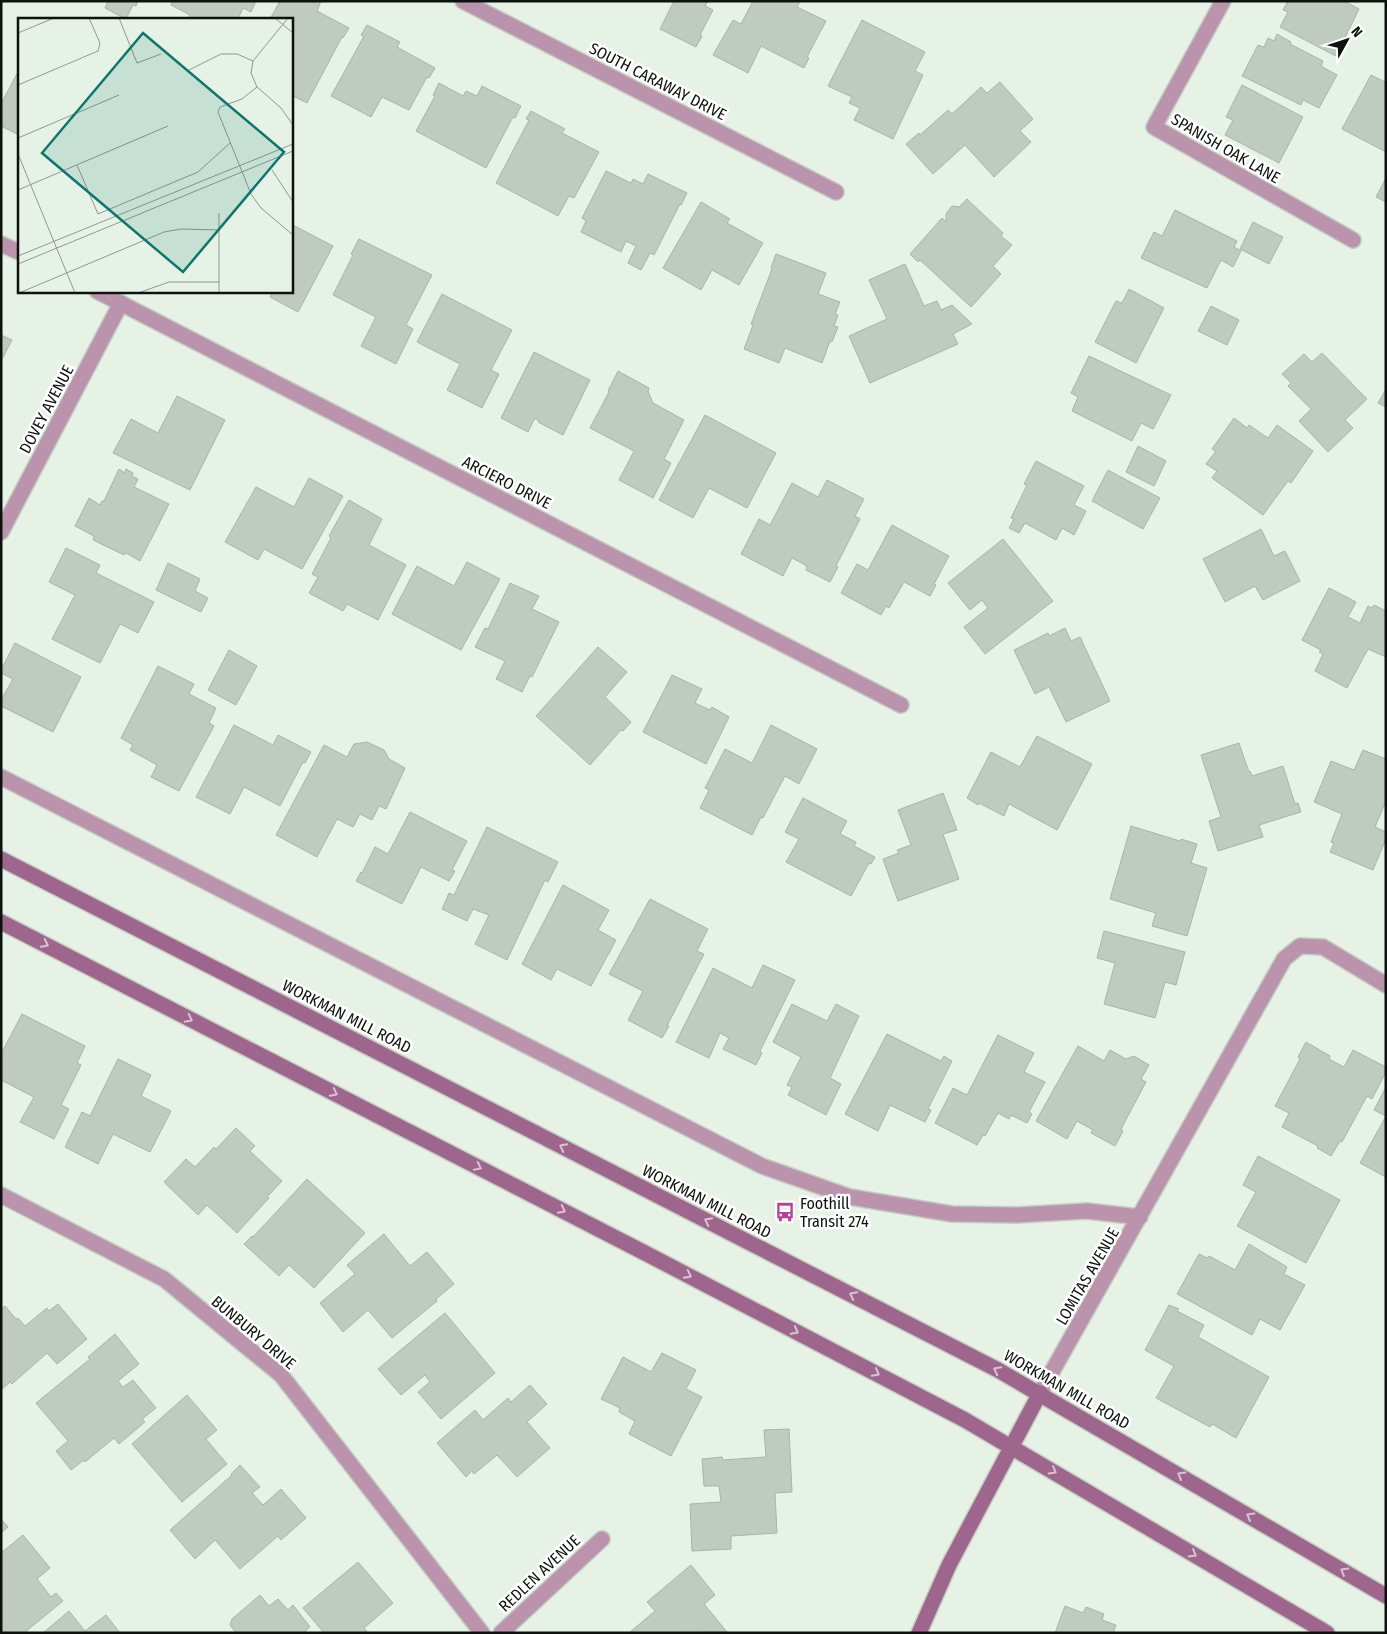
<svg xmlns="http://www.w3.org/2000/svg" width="1387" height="1634" viewBox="0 0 1387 1634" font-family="'Fira Sans Condensed',sans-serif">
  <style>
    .building { fill: #c0cbc0; stroke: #a9b4a8 }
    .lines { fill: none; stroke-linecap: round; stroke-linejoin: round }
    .street-casing { stroke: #c4cec4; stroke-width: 18 }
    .secondary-casing { stroke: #c4cec4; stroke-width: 18 }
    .street { stroke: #bb93ad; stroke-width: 15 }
    .secondary { stroke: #9f668d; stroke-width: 15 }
    .oneway { stroke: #d9c2d1 }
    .labels { text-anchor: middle; stroke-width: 5; stroke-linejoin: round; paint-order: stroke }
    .street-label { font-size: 16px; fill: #0e120e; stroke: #fff }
    .poi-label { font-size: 16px; fill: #0e120e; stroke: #fff; text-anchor: start }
    .inset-road { fill: none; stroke: #909890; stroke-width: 1 }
    .view { fill: #0f766e; fill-opacity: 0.15; stroke: #0f766e; stroke-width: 2.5 }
    .inset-edge { fill: none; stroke: #0e120e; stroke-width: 2.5 }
  </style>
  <rect width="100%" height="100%" fill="#e7f2e7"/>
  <path class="building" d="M 108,1 L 138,1 L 136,6 L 133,5 L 126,19 L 105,8 Z
    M 172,1 L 256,1 L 251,12 L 243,8 L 238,19 L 188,19 L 190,15 L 171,5 Z
    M 280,1 L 321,1 L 317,11 L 349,28 L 343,38 L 342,37 L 307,103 L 291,95 L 291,19 L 270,19 Z
    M 674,1 L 708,1 L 705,6 L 713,10 L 700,35 L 702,36 L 696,47 L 660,29 Z
    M 753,1 L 800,1 L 797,7 L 826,21 L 807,57 L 809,58 L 804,68 L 761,46 L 748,73 L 713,55 L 733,20 L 741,24 Z
    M 1288,1 L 1344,1 L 1359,9 L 1336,56 L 1280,27 L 1288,12 L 1283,10 Z
    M 862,20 L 925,52 L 915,71 L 923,75 L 893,139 L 854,120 L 860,108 L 849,103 L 852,97 L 828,86 Z
    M 367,25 L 400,42 L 397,47 L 435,68 L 429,78 L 427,77 L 409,110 L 382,97 L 371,117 L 331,96 L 364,36 L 361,35 Z
    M 1277,34 L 1291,42 L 1290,44 L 1323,61 L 1321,66 L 1337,75 L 1319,108 L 1303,100 L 1301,105 L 1242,76 L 1258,45 L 1264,47 L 1268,38 L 1274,41 Z
    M 19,70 L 19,135 L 1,126 L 1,104 Z
    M 1371,75 L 1385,82 L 1386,81 L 1386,152 L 1342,129 Z
    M 1000,82 L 1033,119 L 1020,131 L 1031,142 L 994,177 L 965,145 L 933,174 L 906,144 L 919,133 L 920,135 L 948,110 L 952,114 L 981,87 L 987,93 Z
    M 439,83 L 463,96 L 466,91 L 477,96 L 482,86 L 521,106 L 515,118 L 513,117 L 486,168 L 416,131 L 435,96 L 433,95 Z
    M 1242,85 L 1303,117 L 1279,163 L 1225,135 L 1233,120 L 1226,117 Z
    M 531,111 L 565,129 L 562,133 L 599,152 L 574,198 L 569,196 L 558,216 L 496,183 L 529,120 L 526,119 Z
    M 606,171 L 631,183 L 633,179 L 643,184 L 648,174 L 687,193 L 681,205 L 680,204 L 654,255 L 650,253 L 641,270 L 628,263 L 636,246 L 626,241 L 621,252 L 581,232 L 586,221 L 582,218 Z
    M 1386,178 L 1386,202 L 1376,197 Z
    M 967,199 L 1003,233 L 1001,236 L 1012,245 L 993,266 L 1001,274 L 971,307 L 920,260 L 918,262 L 910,254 L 942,218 L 946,222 L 946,214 L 952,206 L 959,207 Z
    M 701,202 L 730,219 L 727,223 L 763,243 L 739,285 L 712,270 L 701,290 L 663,268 Z
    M 1175,210 L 1237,241 L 1234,247 L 1241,251 L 1233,267 L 1221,260 L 1207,288 L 1141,258 L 1154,232 L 1162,236 Z
    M 1253,222 L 1283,237 L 1269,264 L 1240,249 Z
    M 291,224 L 333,246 L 298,312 L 270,297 L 273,291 L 291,291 Z
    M 359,239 L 432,275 L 406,325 L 413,329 L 396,364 L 361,346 L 376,317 L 333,295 L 353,255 L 351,254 Z
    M 776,254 L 826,273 L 818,294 L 840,302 L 835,314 L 838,315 L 834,326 L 838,327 L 832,342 L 830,341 L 822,363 L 785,348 L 779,363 L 744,349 L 753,325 L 751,324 L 772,269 L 771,268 Z
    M 905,264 L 924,306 L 937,301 L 941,310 L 952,305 L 972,324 L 953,334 L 958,344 L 870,383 L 849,336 L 887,319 L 869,280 Z
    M 1129,289 L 1164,308 L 1136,363 L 1095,342 L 1116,301 L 1122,303 Z
    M 442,294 L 512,330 L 491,370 L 499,374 L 482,408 L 447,390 L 460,364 L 417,342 Z
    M 1211,306 L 1239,320 L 1227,345 L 1198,331 Z
    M 1,335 L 12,340 L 1,361 Z
    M 534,352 L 590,380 L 563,435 L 538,422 L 539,421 L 535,418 L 528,432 L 501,418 Z
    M 1322,353 L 1367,399 L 1345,420 L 1353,428 L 1328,452 L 1299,421 L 1311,409 L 1288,386 L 1291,383 L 1282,374 L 1304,354 L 1312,362 Z
    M 1089,356 L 1171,395 L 1153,429 L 1141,423 L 1132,441 L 1072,411 L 1078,397 L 1071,393 Z
    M 618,371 L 649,388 L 648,391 L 653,403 L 684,420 L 664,459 L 671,463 L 653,498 L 619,480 L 634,451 L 590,428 L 609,392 L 608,391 Z
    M 1386,389 L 1386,407 L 1378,403 Z
    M 177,396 L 225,420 L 190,490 L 113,453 L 131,419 L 158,433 Z
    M 705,415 L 776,453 L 747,508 L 709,488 L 693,518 L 659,500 Z
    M 1234,418 L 1247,428 L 1249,425 L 1268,438 L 1277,425 L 1313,451 L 1291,483 L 1288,481 L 1263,515 L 1212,478 L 1217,471 L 1206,464 L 1216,451 L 1212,449 Z
    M 1138,446 L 1166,461 L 1154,486 L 1126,472 Z
    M 1036,461 L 1084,486 L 1074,505 L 1086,511 L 1074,535 L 1062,528 L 1056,540 L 1025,523 L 1019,533 L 1009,528 L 1014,519 L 1011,518 L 1027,485 L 1024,484 Z
    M 119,469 L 125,473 L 126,469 L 133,473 L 132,476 L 138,479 L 134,487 L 169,504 L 140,561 L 126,553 L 124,555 L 93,540 L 94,536 L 75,526 L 89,498 L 100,505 L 102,501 L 104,501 Z
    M 1108,470 L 1160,498 L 1143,529 L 1092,501 Z
    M 309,478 L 343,496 L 302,569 L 264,549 L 258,560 L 225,542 L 256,487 L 294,507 Z
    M 827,480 L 864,499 L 855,516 L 860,519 L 836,566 L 838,567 L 830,582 L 806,570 L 807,566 L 792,558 L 783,576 L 741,554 L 759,519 L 770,525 L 792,483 L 818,497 Z
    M 349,500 L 382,519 L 369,545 L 406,565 L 378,620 L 347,604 L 343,611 L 309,593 L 318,577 L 312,574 L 331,538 L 329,536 Z
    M 892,525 L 949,556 L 934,584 L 936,585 L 930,596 L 904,582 L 889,608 L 886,606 L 881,615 L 841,593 L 857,564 L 868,570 Z
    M 1261,529 L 1274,556 L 1285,551 L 1300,581 L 1263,600 L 1255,586 L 1225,602 L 1203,559 Z
    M 1003,539 L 1053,601 L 985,654 L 964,627 L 988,608 L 982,600 L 970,610 L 948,583 Z
    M 66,548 L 100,565 L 96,573 L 154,602 L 138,633 L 120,624 L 100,663 L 52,639 L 75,595 L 49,582 Z
    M 467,562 L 500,579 L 461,650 L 392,614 L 417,566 L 454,586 Z
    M 168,563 L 200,579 L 195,591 L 208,598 L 201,612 L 156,590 Z
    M 510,583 L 539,596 L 532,609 L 559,622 L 532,677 L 530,676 L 522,692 L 496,679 L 505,661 L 475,647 L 485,628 L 488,629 Z
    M 1329,588 L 1356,602 L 1348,617 L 1360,623 L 1368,606 L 1372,608 L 1374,605 L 1386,611 L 1386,657 L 1368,649 L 1347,688 L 1315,671 L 1323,654 L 1319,652 L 1321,650 L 1302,640 Z
    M 1065,628 L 1071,641 L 1080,637 L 1110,701 L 1066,722 L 1049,687 L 1035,694 L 1014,650 L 1048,633 L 1049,636 Z
    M 15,643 L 81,677 L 53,732 L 1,706 L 1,700 L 13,679 L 1,673 L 1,670 Z
    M 598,647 L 627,672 L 605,697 L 631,722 L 623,731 L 621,730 L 590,765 L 536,716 Z
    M 229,650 L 257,666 L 236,705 L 208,690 Z
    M 158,666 L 194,684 L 189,694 L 216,708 L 209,723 L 214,726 L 179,791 L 151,777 L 157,765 L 130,750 L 133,745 L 121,738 Z
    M 672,675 L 702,689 L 695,703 L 710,710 L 712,707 L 729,717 L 706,764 L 643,732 Z
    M 234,725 L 273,745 L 278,735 L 311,752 L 305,763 L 303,762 L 280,806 L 244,787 L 230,814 L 196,797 Z
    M 771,725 L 817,749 L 799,784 L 785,776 L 763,818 L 761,817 L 752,835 L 700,808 L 709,790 L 705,788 L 725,749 L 752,763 Z
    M 1037,736 L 1092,764 L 1057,830 L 1009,804 L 1004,816 L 979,803 L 978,805 L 967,798 L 991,752 L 1020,767 Z
    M 367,742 L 384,750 L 389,759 L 405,768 L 386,809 L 379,806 L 372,820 L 360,814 L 353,827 L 337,819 L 317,857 L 276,835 L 324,745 L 347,757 L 354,744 Z
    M 1239,743 L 1249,772 L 1250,771 L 1252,776 L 1283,766 L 1295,804 L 1298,803 L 1301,812 L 1259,825 L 1263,837 L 1218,851 L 1209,821 L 1221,817 L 1201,755 Z
    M 1363,750 L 1386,759 L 1386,801 L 1375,827 L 1386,832 L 1386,839 L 1373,870 L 1330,852 L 1334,843 L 1331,842 L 1342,814 L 1314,802 L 1331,761 L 1354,770 Z
    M 943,793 L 957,830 L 943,834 L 959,879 L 898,901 L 883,859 L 899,853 L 897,850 L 911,845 L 898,810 Z
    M 803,798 L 847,821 L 840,834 L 856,842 L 854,846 L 875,857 L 871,864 L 869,863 L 851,896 L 786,862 L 799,839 L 785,832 Z
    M 410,812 L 467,841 L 452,870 L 455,871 L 449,881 L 421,867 L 402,904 L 356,881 L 361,872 L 362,873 L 375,847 L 388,854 Z
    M 1131,826 L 1180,841 L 1181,839 L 1197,844 L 1191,863 L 1207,868 L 1187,936 L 1152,926 L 1156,913 L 1110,899 Z
    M 487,827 L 558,862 L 548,882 L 545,880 L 507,960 L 475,944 L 489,915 L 473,909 L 467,921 L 442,909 L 449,893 L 454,895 Z
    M 563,885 L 609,910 L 598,930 L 616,940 L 591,986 L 557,969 L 551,980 L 522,964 Z
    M 650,899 L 708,929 L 697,951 L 704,954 L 667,1026 L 669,1026 L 662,1038 L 628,1020 L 643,991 L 609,974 Z
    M 1104,931 L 1185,952 L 1176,985 L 1165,982 L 1155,1018 L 1104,1004 L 1115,963 L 1097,958 Z
    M 763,965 L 795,980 L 760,1051 L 762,1053 L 756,1065 L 723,1049 L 729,1038 L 720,1033 L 709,1058 L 676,1042 L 713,968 L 752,988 Z
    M 792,1004 L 827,1021 L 836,1004 L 859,1016 L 830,1078 L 841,1084 L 826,1115 L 788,1095 L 792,1087 L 787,1085 L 801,1057 L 773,1042 Z
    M 22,1014 L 85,1046 L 77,1063 L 81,1065 L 61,1105 L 69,1109 L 54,1139 L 20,1122 L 34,1097 L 1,1080 L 1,1054 Z
    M 887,1034 L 941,1061 L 944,1056 L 952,1061 L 928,1109 L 931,1110 L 925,1122 L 890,1105 L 878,1131 L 845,1114 Z
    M 998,1035 L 1034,1053 L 1024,1072 L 1045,1082 L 1029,1112 L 1032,1114 L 1027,1123 L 1011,1115 L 1009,1119 L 998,1113 L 985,1136 L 983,1135 L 977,1145 L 935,1123 L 953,1088 L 967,1095 Z
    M 1306,1042 L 1330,1056 L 1329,1059 L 1344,1067 L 1353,1050 L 1386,1067 L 1384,1071 L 1386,1072 L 1372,1099 L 1367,1096 L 1342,1142 L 1340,1141 L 1331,1156 L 1317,1148 L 1318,1146 L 1282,1127 L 1289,1113 L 1275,1106 L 1300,1059 L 1298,1057 Z
    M 1078,1046 L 1104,1061 L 1110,1050 L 1126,1059 L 1134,1056 L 1149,1065 L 1141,1079 L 1146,1082 L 1121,1129 L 1123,1131 L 1115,1146 L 1091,1133 L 1093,1130 L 1077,1121 L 1067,1139 L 1036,1121 Z
    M 118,1059 L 151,1075 L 141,1096 L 171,1111 L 150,1152 L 113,1134 L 98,1164 L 65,1147 L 82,1112 L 90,1116 Z
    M 1386,1087 L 1386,1177 L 1360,1163 L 1386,1116 L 1374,1110 Z
    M 236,1128 L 255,1146 L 250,1151 L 282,1181 L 267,1197 L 269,1198 L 237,1233 L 207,1205 L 198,1215 L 164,1182 L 186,1159 L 195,1167 L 214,1147 L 216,1149 Z
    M 1258,1156 L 1340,1200 L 1306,1263 L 1237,1226 L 1256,1192 L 1243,1185 Z
    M 307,1179 L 365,1233 L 314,1288 L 289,1265 L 279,1276 L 244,1244 L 252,1236 L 253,1237 Z
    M 384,1234 L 410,1266 L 427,1252 L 454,1284 L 436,1299 L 437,1301 L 392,1338 L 368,1310 L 343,1332 L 320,1303 L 355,1274 L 347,1265 Z
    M 1249,1244 L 1287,1267 L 1284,1274 L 1305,1285 L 1280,1330 L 1260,1319 L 1252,1335 L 1177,1294 L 1199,1254 L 1207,1258 L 1209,1256 L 1235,1270 Z
    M 58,1304 L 87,1339 L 57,1364 L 47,1353 L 12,1384 L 10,1382 L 1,1390 L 1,1309 L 5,1306 L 16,1319 L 18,1318 L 25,1326 L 47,1308 L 49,1311 Z
    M 1169,1305 L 1179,1309 L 1177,1311 L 1204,1325 L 1198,1337 L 1269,1377 L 1236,1438 L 1212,1424 L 1210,1427 L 1156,1398 L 1174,1366 L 1145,1350 Z
    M 445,1313 L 495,1373 L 441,1419 L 418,1392 L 430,1382 L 425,1375 L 401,1395 L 378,1369 Z
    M 115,1334 L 139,1364 L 118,1381 L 123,1387 L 133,1380 L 156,1408 L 142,1419 L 145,1422 L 119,1444 L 114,1438 L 85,1462 L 84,1460 L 71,1470 L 56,1451 L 68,1441 L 36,1403 L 90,1359 L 88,1357 Z
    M 662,1353 L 696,1370 L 686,1389 L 702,1397 L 671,1456 L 629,1434 L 635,1421 L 619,1412 L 620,1408 L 601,1399 L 623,1357 L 651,1372 Z
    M 530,1385 L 547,1404 L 527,1422 L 550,1448 L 517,1477 L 497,1455 L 474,1474 L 472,1471 L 466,1477 L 437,1443 L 475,1410 L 483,1420 L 508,1398 L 511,1402 Z
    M 187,1395 L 217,1430 L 206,1439 L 227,1464 L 182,1502 L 132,1444 Z
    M 789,1429 L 792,1492 L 775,1493 L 777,1533 L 731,1536 L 731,1549 L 692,1551 L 690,1504 L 721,1502 L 719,1486 L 704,1486 L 702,1459 L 722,1457 L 723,1460 L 766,1457 L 764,1430 Z
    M 240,1465 L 260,1487 L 252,1493 L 263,1505 L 281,1489 L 306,1518 L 281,1540 L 278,1536 L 240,1569 L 215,1540 L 195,1559 L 170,1530 L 232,1475 L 231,1474 Z
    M 1,1519 L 8,1527 L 1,1533 Z
    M 23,1535 L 50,1568 L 37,1579 L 51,1597 L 56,1593 L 63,1601 L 24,1633 L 3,1633 L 1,1631 L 1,1553 Z
    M 358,1562 L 393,1603 L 364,1628 L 368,1633 L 324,1633 L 303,1608 Z
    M 691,1565 L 715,1595 L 704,1604 L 727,1632 L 629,1633 L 655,1611 L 647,1602 Z
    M 260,1595 L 269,1606 L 278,1599 L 288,1610 L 293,1605 L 310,1627 L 305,1631 L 307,1633 L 236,1633 L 230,1625 L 232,1619 Z
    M 1065,1606 L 1083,1613 L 1086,1607 L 1104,1614 L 1102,1620 L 1116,1625 L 1113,1633 L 1055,1633 Z
    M 69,1611 L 85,1631 L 106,1615 L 120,1633 L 43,1633 Z"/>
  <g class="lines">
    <defs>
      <path id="street" d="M 463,1 L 836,192
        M 1223,1 L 1154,127 L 1353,240
        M 1,244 L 19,252
        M 97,291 L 901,705
        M 1,532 L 121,303
        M 1,777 L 762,1166 L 850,1197 L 952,1214 L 1017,1215 L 1087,1211 L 1140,1217
        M 1,1195 L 164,1279 L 281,1375 L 482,1633
        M 1040,1393 L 1284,959 L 1300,946 L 1323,947 L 1386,985
        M 501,1633 L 602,1539"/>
      <path id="secondary" d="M 1,859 L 998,1370 L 1386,1596
        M 1,922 L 645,1253 L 965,1420 L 1327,1633
        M 919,1633 L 949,1565 L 1040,1393"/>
    </defs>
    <use href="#street" class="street-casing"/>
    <use href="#secondary" class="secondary-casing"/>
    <use href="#street" class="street"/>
    <use href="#secondary" class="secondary"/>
  </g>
  <defs><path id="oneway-chevron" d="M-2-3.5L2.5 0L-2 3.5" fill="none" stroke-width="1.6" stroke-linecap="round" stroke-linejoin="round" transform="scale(1.25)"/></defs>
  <g class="oneway">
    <use href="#oneway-chevron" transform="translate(45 944) rotate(27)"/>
    <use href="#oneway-chevron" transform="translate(189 1019) rotate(27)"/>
    <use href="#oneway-chevron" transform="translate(334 1093) rotate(27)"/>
    <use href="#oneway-chevron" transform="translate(563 1147) rotate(-153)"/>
    <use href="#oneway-chevron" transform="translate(478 1167) rotate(27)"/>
    <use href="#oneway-chevron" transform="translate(562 1210) rotate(27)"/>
    <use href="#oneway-chevron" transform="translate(708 1221) rotate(-153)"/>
    <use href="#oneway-chevron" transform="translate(688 1275) rotate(27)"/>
    <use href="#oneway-chevron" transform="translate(853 1295) rotate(-153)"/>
    <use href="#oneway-chevron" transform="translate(795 1331) rotate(28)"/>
    <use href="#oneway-chevron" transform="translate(997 1370) rotate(-152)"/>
    <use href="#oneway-chevron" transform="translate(876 1373) rotate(28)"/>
    <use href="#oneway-chevron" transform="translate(1053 1471) rotate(30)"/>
    <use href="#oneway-chevron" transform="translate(1181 1475) rotate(-150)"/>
    <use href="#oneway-chevron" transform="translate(1250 1516) rotate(-150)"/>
    <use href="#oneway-chevron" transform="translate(1193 1554) rotate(31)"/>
    <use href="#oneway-chevron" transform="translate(1344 1571) rotate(-149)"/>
  </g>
  <defs>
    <symbol id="bus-bare" viewBox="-9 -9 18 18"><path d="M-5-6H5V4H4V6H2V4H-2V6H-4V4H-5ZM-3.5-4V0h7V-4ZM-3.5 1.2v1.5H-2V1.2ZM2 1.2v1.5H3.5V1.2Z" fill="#b64198" stroke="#fff" stroke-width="2.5" paint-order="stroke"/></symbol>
  </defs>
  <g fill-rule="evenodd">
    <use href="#bus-bare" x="771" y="1198" width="28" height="28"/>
  </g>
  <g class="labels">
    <g class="street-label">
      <text transform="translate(658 81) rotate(27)" y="6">SOUTH CARAWAY DRIVE</text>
      <text transform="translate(1226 148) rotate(30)" y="6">SPANISH OAK LANE</text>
      <text transform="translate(46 409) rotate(-62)" y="6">DOVEY AVENUE</text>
      <text transform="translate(507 482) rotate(27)" y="6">ARCIERO DRIVE</text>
      <text transform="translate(347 1016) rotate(27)" y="6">WORKMAN MILL ROAD</text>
      <text transform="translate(707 1201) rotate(27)" y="6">WORKMAN MILL ROAD</text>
      <text transform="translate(1087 1276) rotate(-60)" y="6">LOMITAS AVENUE</text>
      <text transform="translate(254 1332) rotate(40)" y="6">BUNBURY DRIVE</text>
      <text transform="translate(1067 1389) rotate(30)" y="6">WORKMAN MILL ROAD</text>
      <text transform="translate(539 1573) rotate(-43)" y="6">REDLEN AVENUE</text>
    </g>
    <g class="poi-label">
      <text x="800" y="1209">Foothill<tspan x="800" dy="18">Transit 274</tspan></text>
    </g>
  </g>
  <g transform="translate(18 18)">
    <rect width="275" height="275" fill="#e7f2e7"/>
    <path class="inset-road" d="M 101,0 L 119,45 L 143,36M 257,0 L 275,15M 270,0 L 235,43 L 233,55 L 239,69 L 263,90 L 275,107M 0,15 L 36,0M 169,53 L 203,36 L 219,36 L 235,43M 0,67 L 80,33 L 82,25 L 71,0M 239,69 L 224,81 L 202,89 L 200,94 L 233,176 L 243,190 L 275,217M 0,120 L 101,77M 0,136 L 57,275M 59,147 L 80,196 L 180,154 L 212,125M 254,152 L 275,184M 0,172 L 150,108M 201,195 L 201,275M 0,238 L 275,126M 0,246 L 275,133M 1,275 L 146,214 L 163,211 L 202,212M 120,275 L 151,264 L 201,264"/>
    <path class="view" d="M 125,15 L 266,134 L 165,254 L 24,135 Z"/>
    <rect width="275" height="275" class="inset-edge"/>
  </g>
  <rect width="1387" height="1634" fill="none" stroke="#0e120e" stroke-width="5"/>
  <g transform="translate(1347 40) rotate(50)" stroke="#ffffff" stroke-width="4" paint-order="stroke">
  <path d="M0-4L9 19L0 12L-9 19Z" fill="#0e120e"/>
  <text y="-8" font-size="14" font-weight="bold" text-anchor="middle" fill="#0e120e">N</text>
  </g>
</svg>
